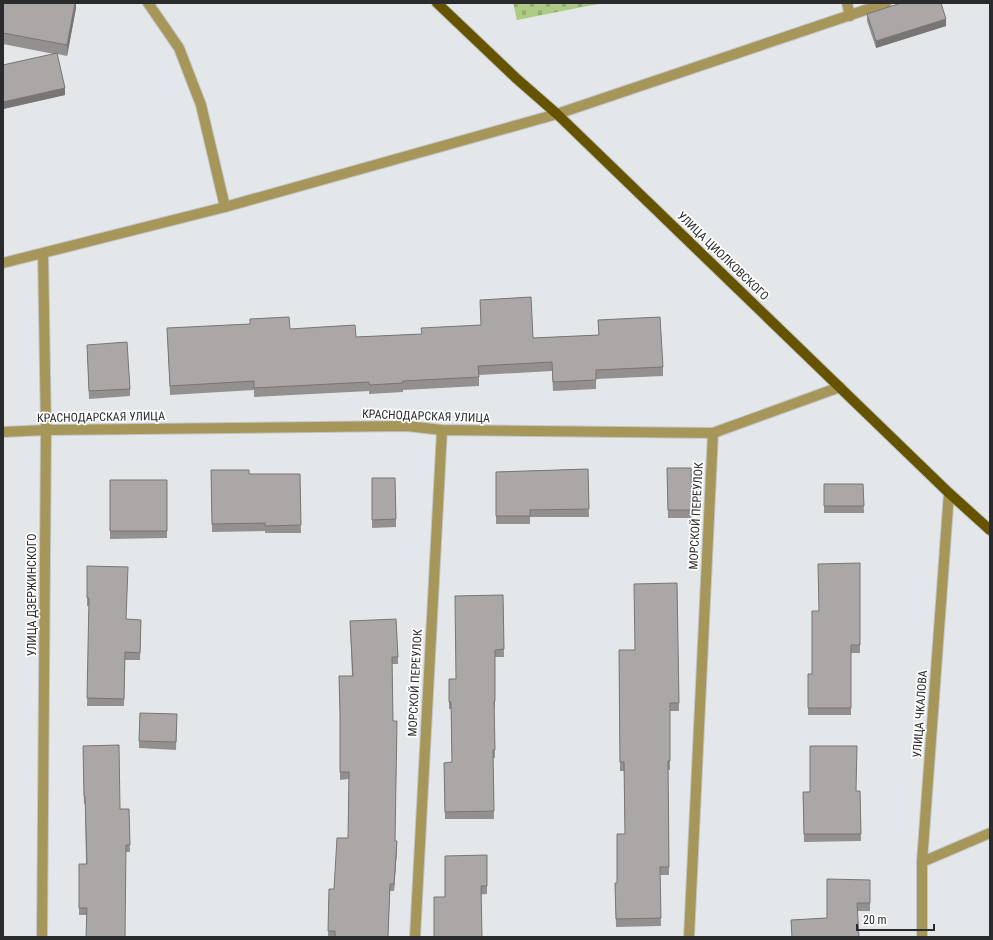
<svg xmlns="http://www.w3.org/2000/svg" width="993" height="940" viewBox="0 0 993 940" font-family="'Roboto Condensed',sans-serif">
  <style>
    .cemetery { fill: url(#cemetery-stones) }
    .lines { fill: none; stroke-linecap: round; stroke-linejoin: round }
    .lane-casing { stroke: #c3c5c8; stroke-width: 12 }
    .street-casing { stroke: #c3c5c8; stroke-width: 12 }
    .primary-casing { stroke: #c3c5c8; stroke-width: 12 }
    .lane { stroke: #a7965a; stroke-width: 10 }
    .street { stroke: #a7965a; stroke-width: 10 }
    .primary { stroke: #665300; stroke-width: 10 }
    .wall { fill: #93908f }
    .shaded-wall { fill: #787574 }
    .building { fill: #aba7a6; stroke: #787574 }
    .labels { text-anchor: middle; stroke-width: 3.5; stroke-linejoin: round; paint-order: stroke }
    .street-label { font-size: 12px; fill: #2a2b2c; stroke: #fff }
  </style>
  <defs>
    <pattern id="cemetery-stones" width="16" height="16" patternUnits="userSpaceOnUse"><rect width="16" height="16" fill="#aecb85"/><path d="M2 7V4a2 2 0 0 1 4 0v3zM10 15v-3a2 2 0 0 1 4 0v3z" fill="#96ae73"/></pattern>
  </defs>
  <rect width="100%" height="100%" fill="#e4e7ea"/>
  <path class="cemetery" d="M 513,3 L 603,3 L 517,20 Z"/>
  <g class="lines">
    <defs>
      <path id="lane" d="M 148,3 L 179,48 L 201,105 L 225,207
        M 847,3 L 850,16
        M 557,114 L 886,3"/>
      <path id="street" d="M 3,263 L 225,207 L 557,114
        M 3,432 L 46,430 L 407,426 L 442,430 L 713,433 L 840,387
        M 922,862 L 990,833
        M 42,937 L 46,430 L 43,253
        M 415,937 L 442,430
        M 689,937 L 713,433
        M 922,937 L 922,862 L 949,493"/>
      <path id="primary" d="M 437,3 L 517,79 L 557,114 L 949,493 L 990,530"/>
    </defs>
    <use href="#lane" class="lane-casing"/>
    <use href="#street" class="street-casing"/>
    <use href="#primary" class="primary-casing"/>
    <use href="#lane" class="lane"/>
    <use href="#street" class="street"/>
    <use href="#primary" class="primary"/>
  </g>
  <path class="wall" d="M 3,3 L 76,3 L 76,8 L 67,56 L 57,54 L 65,95 L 3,109 L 3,65 L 54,54 L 3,44 Z
    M 867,14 L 946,26 L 876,48 L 867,21 Z
    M 480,300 L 533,338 L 599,335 L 598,320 L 663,367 L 663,376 L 596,379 L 596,389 L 553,391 L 552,371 L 479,375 L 479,386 L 403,390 L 403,392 L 369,394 L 369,391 L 254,397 L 254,390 L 170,395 L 167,328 L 290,329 L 356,337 L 421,334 L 481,325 Z
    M 87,345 L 130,389 L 130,396 L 89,399 Z
    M 667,468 L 691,468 L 692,518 L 668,518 Z
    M 588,469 L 589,517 L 530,517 L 530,524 L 496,524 L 496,472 Z
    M 211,470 L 249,474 L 300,474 L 301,533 L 265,533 L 265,531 L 212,532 Z
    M 372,478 L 396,519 L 396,527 L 372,528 Z
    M 110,480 L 167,480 L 167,538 L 110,539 Z
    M 824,484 L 863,484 L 864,513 L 824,513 Z
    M 860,563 L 860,653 L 851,653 L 851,715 L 808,715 L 808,674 L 812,674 L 818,611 Z
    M 87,566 L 126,619 L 141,620 L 140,660 L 125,660 L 124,706 L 87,706 L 89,606 L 87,606 Z
    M 677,583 L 679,711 L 670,711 L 670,770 L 668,770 L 669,875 L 660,875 L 661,926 L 616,927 L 615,883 L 617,883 L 625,834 L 624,771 L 620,771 L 619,650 L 635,650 Z
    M 503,595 L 504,657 L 495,657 L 495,709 L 494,709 L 495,758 L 493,758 L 494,819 L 445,819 L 444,763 L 452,762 L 451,709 L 449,709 L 449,679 L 456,679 Z
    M 350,621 L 398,657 L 398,664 L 392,664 L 395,841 L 397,848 L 394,891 L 390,891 L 388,937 L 328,937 L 329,889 L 334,889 L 348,838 L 349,779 L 340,780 L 340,719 L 339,676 L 352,676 Z
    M 177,722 L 176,750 L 139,748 L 139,741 Z
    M 83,746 L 120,809 L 129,809 L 130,852 L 126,852 L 87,915 L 79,915 L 79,864 L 86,864 L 85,804 L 84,804 Z
    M 860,791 L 861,841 L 804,842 L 803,792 Z
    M 487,855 L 487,894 L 445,897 Z
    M 870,880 L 870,911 L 857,911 L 859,937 L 792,937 L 791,920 L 827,918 Z"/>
  <path class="shaded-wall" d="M 75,3 L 76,3 L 76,8 L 67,56 L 67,45 Z
    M 946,19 L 946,26 L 876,48 L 876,41 Z
    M 65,88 L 65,95 L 3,109 L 3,102 Z
    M 397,841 L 397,848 L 394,891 L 394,884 Z"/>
  <path class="building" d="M 3,3 L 75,3 L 67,45 L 3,33 Z
    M 901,3 L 941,3 L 946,19 L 876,41 L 867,14 Z
    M 57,53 L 65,88 L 3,102 L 3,65 Z
    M 531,297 L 533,338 L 599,335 L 598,320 L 660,317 L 663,367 L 596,370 L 596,380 L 553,382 L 552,362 L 478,366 L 479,377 L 403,381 L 403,383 L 369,385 L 369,382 L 254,388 L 254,381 L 170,386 L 167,328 L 250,324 L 250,319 L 289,317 L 290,329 L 355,325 L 356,337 L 422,334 L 421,328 L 481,325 L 480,300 Z
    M 127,342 L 130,389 L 89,391 L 87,345 Z
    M 667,468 L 691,468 L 692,510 L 668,510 Z
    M 588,469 L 589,509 L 530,510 L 530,516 L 496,516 L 496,472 Z
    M 211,470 L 249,470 L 249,474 L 300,474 L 301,525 L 265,526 L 265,523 L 212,524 Z
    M 372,478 L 395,478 L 396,519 L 372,520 Z
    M 110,480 L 167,480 L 167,531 L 110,531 Z
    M 824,484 L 863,484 L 864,506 L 824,506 Z
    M 860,563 L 860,645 L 851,645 L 851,708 L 808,708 L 808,674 L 812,674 L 812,611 L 819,611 L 818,564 Z
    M 87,566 L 128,567 L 126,619 L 141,620 L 140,653 L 125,652 L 124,699 L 87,698 L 89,598 L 87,598 Z
    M 677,583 L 679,703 L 670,703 L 670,761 L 668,761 L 669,867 L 660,867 L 661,918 L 616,919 L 615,883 L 617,883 L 617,834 L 625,834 L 624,762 L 620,762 L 619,650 L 635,650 L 634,584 Z
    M 503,595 L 504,649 L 495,650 L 495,701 L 494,701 L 495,750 L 493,750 L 494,811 L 445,812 L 444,763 L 452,762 L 451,702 L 449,702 L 449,679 L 456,679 L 455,596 Z
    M 396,619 L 398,657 L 392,657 L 393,721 L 397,721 L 395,841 L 397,841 L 394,884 L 390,884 L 388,937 L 335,937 L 335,931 L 328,931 L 329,889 L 334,889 L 337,838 L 348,838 L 349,772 L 340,772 L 340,712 L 339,676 L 353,676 L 350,621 Z
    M 140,713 L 177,714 L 176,742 L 139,741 Z
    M 119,745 L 120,809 L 129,809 L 130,845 L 126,845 L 125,937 L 86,937 L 87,908 L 79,908 L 79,864 L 87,864 L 85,796 L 84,796 L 83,746 Z
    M 810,746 L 857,746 L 856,791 L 860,791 L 861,834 L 804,834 L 803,792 L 810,792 Z
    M 487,855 L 487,886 L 481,886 L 482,937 L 434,937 L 434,897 L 445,897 L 445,856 Z
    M 827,879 L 870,880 L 870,903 L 857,903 L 859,937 L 792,937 L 791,920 L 827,918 Z"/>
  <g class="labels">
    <g class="street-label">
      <text transform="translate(723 256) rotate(44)" y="4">УЛИЦА ЦИОЛКОВСКОГО</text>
      <text transform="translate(426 416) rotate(2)" y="4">КРАСНОДАРСКАЯ УЛИЦА</text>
      <text transform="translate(101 417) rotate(-1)" y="4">КРАСНОДАРСКАЯ УЛИЦА</text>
      <text transform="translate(696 516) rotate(-87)" y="4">МОРСКОЙ ПЕРЕУЛОК</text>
      <text transform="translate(32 595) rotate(-90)" y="4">УЛИЦА ДЗЕРЖИНСКОГО</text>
      <text transform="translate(415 683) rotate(-87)" y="4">МОРСКОЙ ПЕРЕУЛОК</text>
      <text transform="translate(920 714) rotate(-86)" y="4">УЛИЦА ЧКАЛОВА</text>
    </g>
  </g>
  <rect width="993" height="940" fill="none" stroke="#2a2b2c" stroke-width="8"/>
  <path d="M857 924v6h77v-6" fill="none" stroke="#2a2b2c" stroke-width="2"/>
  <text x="863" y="924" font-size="12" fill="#2a2b2c" stroke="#ffffff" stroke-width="3" paint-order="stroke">20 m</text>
</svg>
